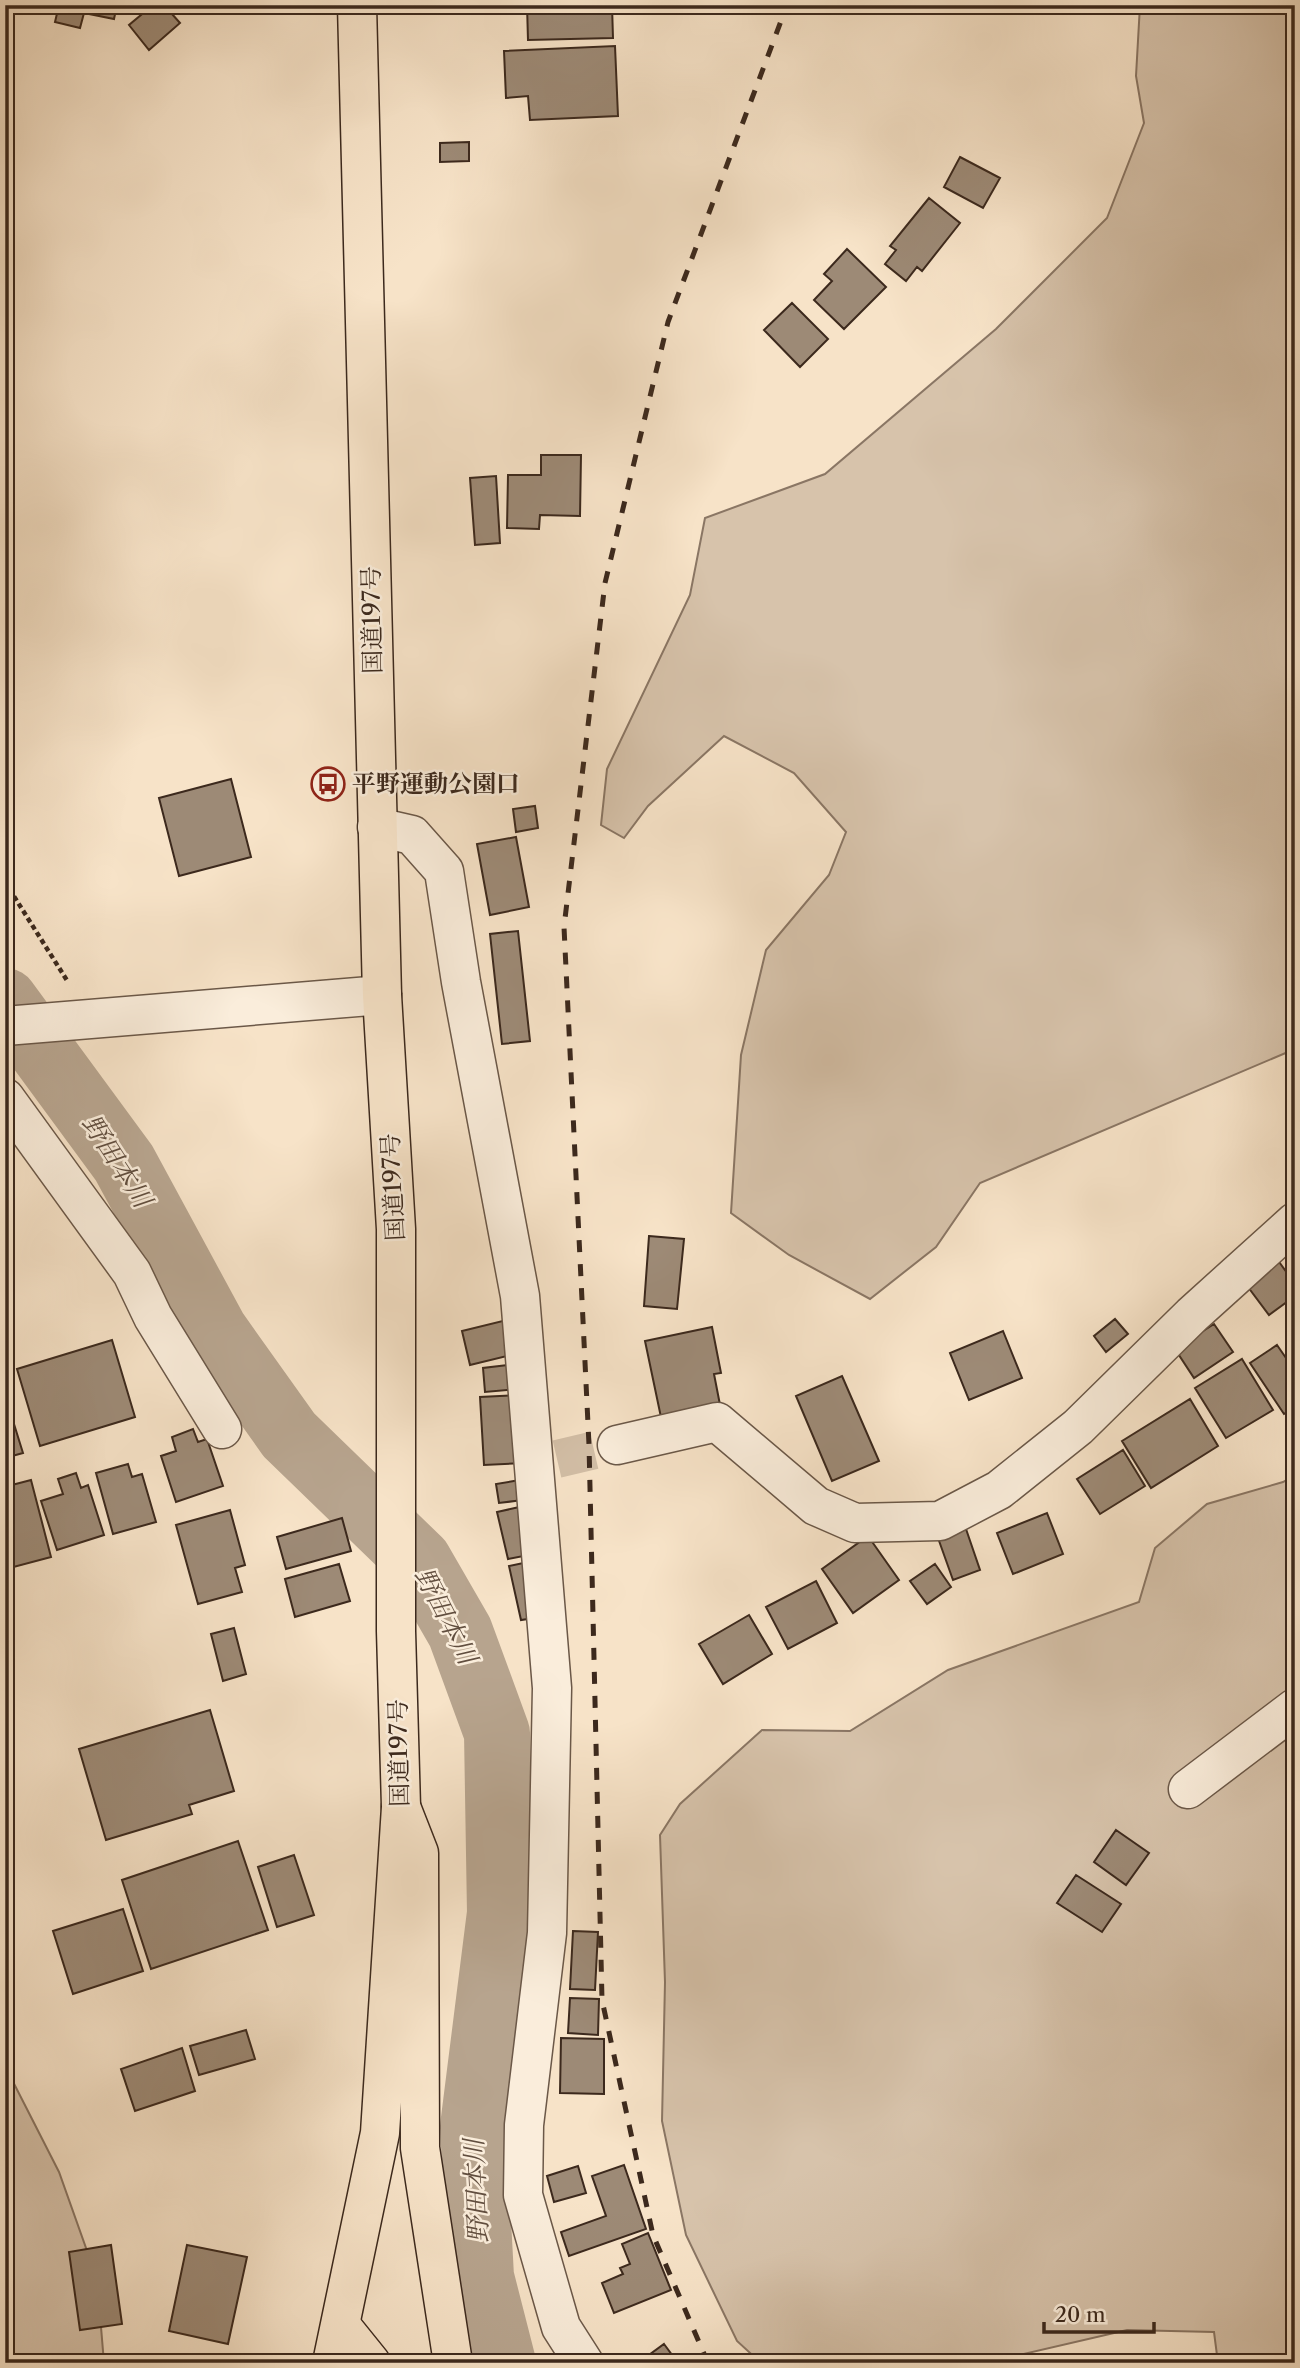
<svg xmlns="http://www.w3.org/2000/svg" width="1300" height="2368" viewBox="0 0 1300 2368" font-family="'Libre Caslon Text','Noto Serif JP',serif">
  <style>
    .green { fill: #d7c3ab; stroke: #8a7664; stroke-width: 2 }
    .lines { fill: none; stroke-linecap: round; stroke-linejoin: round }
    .river { stroke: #b7a48e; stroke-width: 66 }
    .building { fill: #9d8a76; stroke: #3c291d; stroke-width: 2 }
    .minor-tunnel { stroke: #d2bea6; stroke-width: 38; stroke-dasharray: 38 19; stroke-linecap: butt }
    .minor-casing { stroke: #6b5848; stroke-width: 41 }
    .major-casing { stroke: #3c291d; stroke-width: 41 }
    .highway-casing { stroke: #3c291d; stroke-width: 41 }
    .path { stroke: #3c291d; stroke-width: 4.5; stroke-dasharray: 5 3.5; stroke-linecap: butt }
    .minor { stroke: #faeddb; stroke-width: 38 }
    .major { stroke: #f7e3c8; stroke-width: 38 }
    .highway { stroke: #f7e3c8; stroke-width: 38 }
    .rail { stroke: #3c291d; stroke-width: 5; stroke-dasharray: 12 12; stroke-linecap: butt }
    .labels { text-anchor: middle; stroke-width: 5; stroke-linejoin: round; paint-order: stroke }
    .street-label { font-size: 24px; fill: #3c291d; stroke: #faeddb }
    .poi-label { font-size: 24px; font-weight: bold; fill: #3c291d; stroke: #faeddb; text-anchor: start }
    .water-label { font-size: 26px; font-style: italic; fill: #614e3f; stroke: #faeddb }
  </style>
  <rect width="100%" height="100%" fill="#f7e3c8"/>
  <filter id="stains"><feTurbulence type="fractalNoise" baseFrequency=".00286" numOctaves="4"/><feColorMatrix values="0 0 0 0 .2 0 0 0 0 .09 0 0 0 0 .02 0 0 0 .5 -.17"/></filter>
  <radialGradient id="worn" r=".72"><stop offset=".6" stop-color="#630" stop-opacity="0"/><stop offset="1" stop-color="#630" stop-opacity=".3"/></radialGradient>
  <path class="green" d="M 1140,5 L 1295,5 L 1295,1049 L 980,1183 L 936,1247 L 870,1299 L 789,1255 L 731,1213 L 741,1055 L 766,950 L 829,875 L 846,832 L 794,773 L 724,736 L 648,806 L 624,838 L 601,825 L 607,769 L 690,595 L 705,518 L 825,474 L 996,329 L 1107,218 L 1144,123 L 1136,76 Z
    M 1295,1475 L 1295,2363 L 1218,2363 L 1214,2332 L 1127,2330 L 985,2363 L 761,2363 L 737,2341 L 686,2235 L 662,2121 L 665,1982 L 660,1835 L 680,1804 L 762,1730 L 850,1731 L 948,1670 L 1139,1602 L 1155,1548 L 1207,1504 L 1283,1482 Z
    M 5,2066 L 59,2172 L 97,2279 L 104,2363 L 5,2363 Z"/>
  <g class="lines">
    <path class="river" d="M 5,1001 L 124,1163 L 215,1331 L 289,1435 L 419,1561 L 460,1632 L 497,1733 L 500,1913 L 473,2127 L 481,2277 L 503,2363"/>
  </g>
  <path class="building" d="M 59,5 L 117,5 L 114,19 L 84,13 L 80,28 L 55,22 Z
    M 153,5 L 164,5 L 180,23 L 149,50 L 129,25 Z
    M 527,5 L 612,5 L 613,38 L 528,40 Z
    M 615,46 L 618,116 L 530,120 L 528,96 L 506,98 L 504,51 Z
    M 469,142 L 469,161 L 440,162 L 440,143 Z
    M 960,157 L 1000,178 L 983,208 L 944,187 Z
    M 929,198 L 960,223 L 922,271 L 917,267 L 906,281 L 885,264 L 896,250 L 890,246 Z
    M 847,249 L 886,287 L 844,329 L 814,300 L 832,281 L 824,274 Z
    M 792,303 L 828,339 L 800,367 L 764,330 Z
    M 541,455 L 581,455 L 580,516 L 540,515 L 539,529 L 507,528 L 508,475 L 541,475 Z
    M 496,476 L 500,543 L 475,545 L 470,478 Z
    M 231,779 L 251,857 L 179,876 L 159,798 Z
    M 535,806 L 538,828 L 516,832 L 513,809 Z
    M 516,837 L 529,907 L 490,915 L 477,844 Z
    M 518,931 L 530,1041 L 502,1044 L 490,934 Z
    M 649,1236 L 684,1239 L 677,1309 L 644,1306 Z
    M 1277,1259 L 1295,1284 L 1295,1296 L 1269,1315 L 1245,1283 Z
    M 511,1319 L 519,1353 L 470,1365 L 462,1331 Z
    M 1115,1319 L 1128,1334 L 1106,1352 L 1094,1336 Z
    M 1214,1324 L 1233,1352 L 1194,1378 L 1175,1349 Z
    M 712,1327 L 721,1373 L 714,1374 L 721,1410 L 662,1422 L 645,1341 Z
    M 1003,1331 L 1022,1378 L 969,1400 L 950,1353 Z
    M 112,1340 L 135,1417 L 40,1446 L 17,1369 Z
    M 1277,1345 L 1295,1371 L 1295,1407 L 1284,1414 L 1250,1363 Z
    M 1242,1359 L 1273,1410 L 1226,1438 L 1195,1388 Z
    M 516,1364 L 518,1389 L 485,1392 L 483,1368 Z
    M 842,1376 L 879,1461 L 832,1481 L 796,1396 Z
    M 5,1395 L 23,1453 L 5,1458 Z
    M 518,1395 L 523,1463 L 484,1465 L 480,1397 Z
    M 1190,1399 L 1218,1446 L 1151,1488 L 1122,1441 Z
    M 193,1429 L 198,1442 L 207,1439 L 223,1486 L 176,1502 L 161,1456 L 176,1451 L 172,1437 Z
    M 1123,1450 L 1145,1486 L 1100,1514 L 1077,1479 Z
    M 128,1464 L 132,1477 L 142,1474 L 156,1522 L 113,1534 L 96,1473 Z
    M 76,1473 L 81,1488 L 88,1485 L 104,1535 L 57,1550 L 41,1501 L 63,1494 L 58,1479 Z
    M 31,1480 L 51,1557 L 6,1569 L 5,1507 L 13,1505 L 8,1486 Z
    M 520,1480 L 523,1500 L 499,1503 L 496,1484 Z
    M 524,1506 L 534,1554 L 508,1559 L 497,1512 Z
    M 230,1510 L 245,1565 L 235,1568 L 242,1592 L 198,1604 L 176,1525 Z
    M 1047,1513 L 1063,1554 L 1013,1574 L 997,1533 Z
    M 342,1518 L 351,1551 L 286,1569 L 277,1537 Z
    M 966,1529 L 980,1570 L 953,1580 L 938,1538 Z
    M 868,1536 L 899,1580 L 853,1613 L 822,1569 Z
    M 533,1561 L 541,1617 L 521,1620 L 509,1566 Z
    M 339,1564 L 350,1601 L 295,1617 L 285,1579 Z
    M 935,1564 L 951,1587 L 927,1604 L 910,1581 Z
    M 816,1581 L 837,1623 L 788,1649 L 766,1607 Z
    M 749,1615 L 772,1654 L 723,1684 L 699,1644 Z
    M 234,1628 L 246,1674 L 223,1681 L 211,1634 Z
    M 210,1710 L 234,1791 L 189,1805 L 192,1814 L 106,1840 L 79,1749 Z
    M 1116,1830 L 1149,1853 L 1126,1885 L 1094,1862 Z
    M 238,1841 L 268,1930 L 151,1969 L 122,1880 Z
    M 294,1855 L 314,1915 L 277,1927 L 258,1867 Z
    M 1076,1875 L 1121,1904 L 1102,1932 L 1057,1903 Z
    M 123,1909 L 143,1971 L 73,1994 L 53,1931 Z
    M 573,1931 L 598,1932 L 595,1990 L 570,1989 Z
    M 570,1998 L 599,1999 L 598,2035 L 568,2033 Z
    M 246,2030 L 255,2059 L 199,2075 L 190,2046 Z
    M 561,2038 L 604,2039 L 604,2094 L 560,2093 Z
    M 182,2048 L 195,2091 L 135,2111 L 121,2069 Z
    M 624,2165 L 646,2229 L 569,2256 L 561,2232 L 606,2216 L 592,2176 Z
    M 578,2166 L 586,2193 L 554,2202 L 547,2176 Z
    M 648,2233 L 671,2290 L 614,2313 L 602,2283 L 623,2274 L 620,2268 L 630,2264 L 622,2244 Z
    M 111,2245 L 122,2324 L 80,2330 L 69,2252 Z
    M 187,2245 L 247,2257 L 228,2344 L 169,2331 Z
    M 664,2344 L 678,2363 L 638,2363 Z"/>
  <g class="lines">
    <path class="minor-tunnel" d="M 557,1459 L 617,1445"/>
    <defs>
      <path id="minor" d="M 377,827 L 412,835 L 444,871 L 461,982 L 520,1296 L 552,1688 L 547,1933 L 524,2125 L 523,2195 L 561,2327 L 584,2363
        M 5,1026 L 382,995
        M 5,1098 L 132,1273 L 153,1317 L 222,1429
        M 617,1445 L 717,1422 L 816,1506 L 855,1523 L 940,1521 L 999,1490 L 1078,1427 L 1192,1315 L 1295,1222
        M 1188,1789 L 1295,1708"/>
      <path id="major" d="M 401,1807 L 419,1853 L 420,2148 L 453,2363
        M 342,2327 L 371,2363"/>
      <path id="highway" d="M 332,2363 L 380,2133 L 401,1807 L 396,1631 L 396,1229 L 382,995 L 357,5"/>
    </defs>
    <use href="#minor" class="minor-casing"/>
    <use href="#major" class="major-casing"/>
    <use href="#highway" class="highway-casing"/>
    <path class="path" d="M 5,35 L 15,5
      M 5,882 L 68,982"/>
    <use href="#minor" class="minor"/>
    <use href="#major" class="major"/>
    <use href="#highway" class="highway"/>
    <path class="rail" d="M 708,2363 L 653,2235 L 602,2000 L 589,1445 L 564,927 L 605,583 L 668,322 L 787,5"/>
  </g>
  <defs>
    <symbol id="bus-ring" viewBox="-11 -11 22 22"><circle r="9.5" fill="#faeddb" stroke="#8f2418" stroke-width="1.5"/><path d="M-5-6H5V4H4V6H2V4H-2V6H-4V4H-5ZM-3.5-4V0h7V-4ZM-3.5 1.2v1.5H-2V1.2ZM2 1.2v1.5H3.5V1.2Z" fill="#8f2418"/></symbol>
  </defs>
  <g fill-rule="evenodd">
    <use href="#bus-ring" x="309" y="765" width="38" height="38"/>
  </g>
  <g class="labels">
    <g class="street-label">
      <text transform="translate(372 620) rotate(-91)" y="8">国道197号</text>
      <text transform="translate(393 1187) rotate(-93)" y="8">国道197号</text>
      <text transform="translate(399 1753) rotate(-91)" y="8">国道197号</text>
    </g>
    <g class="poi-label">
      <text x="352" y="792">平野運動公園口</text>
    </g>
    <g class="water-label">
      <text transform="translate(117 1161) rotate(57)" y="9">野田本川</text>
      <text transform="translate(446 1616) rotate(63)" y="9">野田本川</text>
      <text transform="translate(476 2191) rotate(-93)" y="9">野田本川</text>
    </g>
  </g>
  <rect width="1300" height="2368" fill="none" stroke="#f7e3c8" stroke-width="28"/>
  <rect x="7" y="7" width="1286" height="2354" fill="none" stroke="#3c291d" stroke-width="3.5"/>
  <rect x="14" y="14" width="1272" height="2340" fill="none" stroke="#3c291d" stroke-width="2"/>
  <path d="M1044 2322v10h110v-10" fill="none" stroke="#3c291d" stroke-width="3.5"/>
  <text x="1055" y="2322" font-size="21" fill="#3c291d" stroke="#faeddb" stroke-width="5" paint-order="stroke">20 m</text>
  <rect width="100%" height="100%" filter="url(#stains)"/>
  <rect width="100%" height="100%" fill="url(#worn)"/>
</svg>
